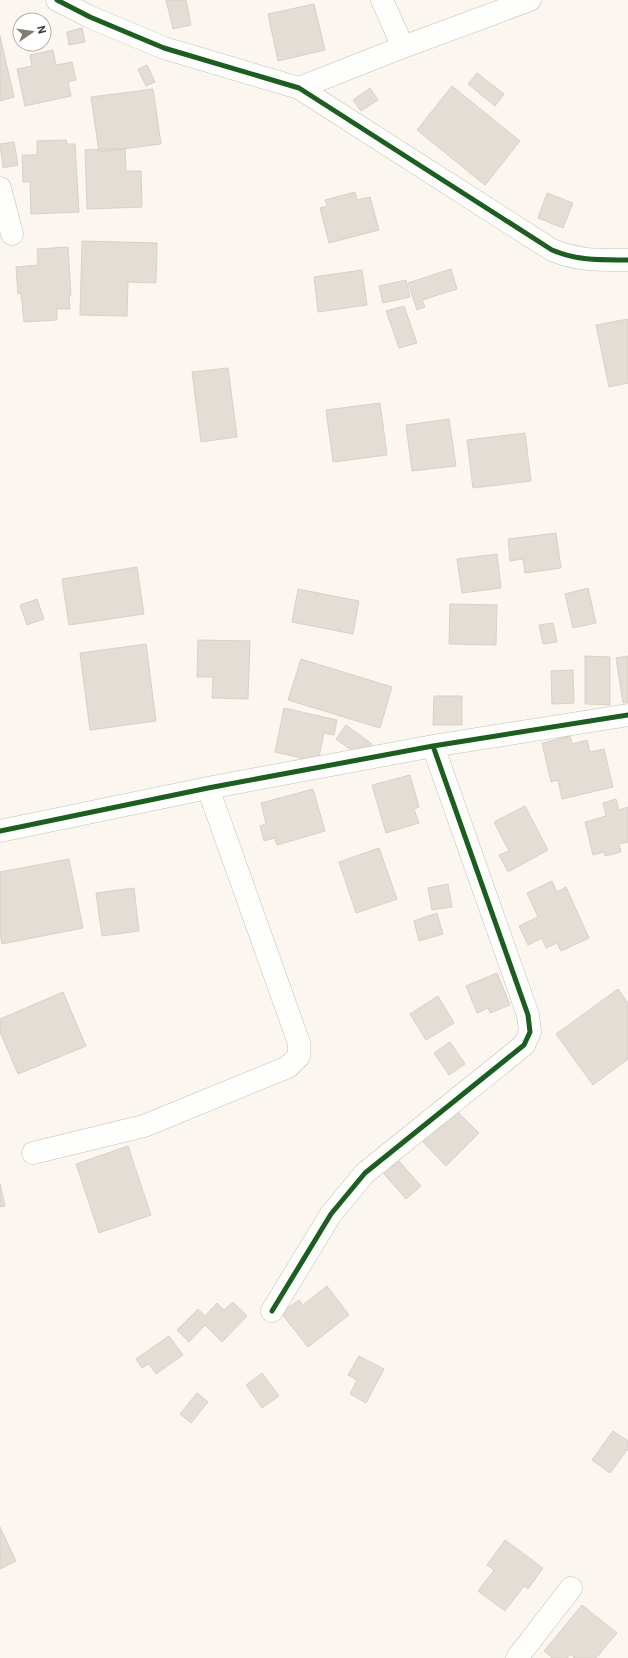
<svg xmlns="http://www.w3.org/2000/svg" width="628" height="1658" viewBox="0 0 628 1658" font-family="Roboto,sans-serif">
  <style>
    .building { fill: #e4ddd6; stroke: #d7d1ca }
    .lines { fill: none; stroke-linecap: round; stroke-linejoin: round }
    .minor-casing { stroke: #c5beb7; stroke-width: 23 }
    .minor { stroke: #fefefd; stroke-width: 22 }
    .cycleway-casing { stroke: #fff; stroke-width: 8 }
    .cycleway { stroke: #1b5e20; stroke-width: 5 }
  </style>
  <rect width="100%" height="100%" fill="#fbf6f0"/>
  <path class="building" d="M 166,0 L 186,0 L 191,25 L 173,29 Z
    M 314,4 L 325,50 L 278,61 L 268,14 Z
    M 82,28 L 85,42 L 69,45 L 67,32 Z
    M 0,36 L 14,97 L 0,101 Z
    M 53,50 L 56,65 L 72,62 L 76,80 L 68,82 L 71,96 L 25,106 L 17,69 L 32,66 L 30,55 Z
    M 147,65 L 155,82 L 146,86 L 138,69 Z
    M 477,73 L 504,94 L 495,106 L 468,84 Z
    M 452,86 L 520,141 L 485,185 L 417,130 Z
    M 370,88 L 378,100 L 361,111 L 353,100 Z
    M 153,89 L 161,144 L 99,152 L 91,97 Z
    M 66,140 L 67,144 L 75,144 L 79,212 L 31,214 L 30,182 L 23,182 L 22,155 L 37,155 L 37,141 Z
    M 14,142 L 18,165 L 3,168 L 0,144 Z
    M 125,148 L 126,171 L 141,171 L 142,207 L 87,209 L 85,150 Z
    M 355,192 L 357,200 L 370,197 L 379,230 L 329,243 L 320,208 L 327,206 L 325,200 Z
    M 547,193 L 573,203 L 563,228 L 538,218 Z
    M 82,241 L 157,243 L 156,283 L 128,282 L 127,316 L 80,315 Z
    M 68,247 L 71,295 L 69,296 L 70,309 L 57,309 L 57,320 L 24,322 L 21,293 L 18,294 L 16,267 L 38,265 L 37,249 Z
    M 451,269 L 457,289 L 422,300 L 425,307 L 417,310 L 408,283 Z
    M 362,270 L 367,305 L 318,312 L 314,277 Z
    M 406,280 L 410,297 L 383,303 L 379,286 Z
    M 404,306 L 417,343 L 399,348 L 386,311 Z
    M 628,319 L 628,383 L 609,387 L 596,325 Z
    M 228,368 L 237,437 L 201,442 L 192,372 Z
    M 380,403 L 387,455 L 333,462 L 326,410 Z
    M 449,419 L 456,466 L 412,471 L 406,425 Z
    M 525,433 L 531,481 L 473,488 L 467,440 Z
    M 556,533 L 561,568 L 525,573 L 523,559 L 510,561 L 508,539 Z
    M 497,554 L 501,588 L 462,593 L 457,559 Z
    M 137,567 L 144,614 L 69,625 L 62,579 Z
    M 588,588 L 596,623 L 573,628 L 565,594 Z
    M 298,589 L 359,601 L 353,634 L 292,622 Z
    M 37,599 L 44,619 L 27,625 L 20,605 Z
    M 450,604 L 497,605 L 496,645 L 449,644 Z
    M 553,623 L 557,642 L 543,644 L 539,625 Z
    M 198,640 L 250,641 L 248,699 L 212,698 L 213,677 L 197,677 Z
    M 146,644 L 156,721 L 90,730 L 80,653 Z
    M 585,656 L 610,657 L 610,705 L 585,704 Z
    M 628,656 L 628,702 L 623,703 L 616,658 Z
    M 301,659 L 392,687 L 380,728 L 288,700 Z
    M 573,670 L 574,703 L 552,704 L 551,671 Z
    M 434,696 L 462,696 L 462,725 L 433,725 Z
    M 284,708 L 337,720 L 334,735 L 324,733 L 318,762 L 275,752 Z
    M 346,725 L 372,744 L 362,758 L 336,739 Z
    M 570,736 L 572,744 L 587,740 L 590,752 L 604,749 L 613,787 L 562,799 L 558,780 L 551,782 L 542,743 Z
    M 410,775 L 419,807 L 414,809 L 419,823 L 386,833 L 372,785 Z
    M 313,789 L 325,831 L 277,845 L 275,838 L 264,841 L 260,826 L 266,824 L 261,803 Z
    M 616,799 L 619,810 L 628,807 L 628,842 L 619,844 L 621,852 L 605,856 L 604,852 L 593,855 L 585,822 L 606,816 L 603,803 Z
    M 525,806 L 548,850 L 508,872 L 499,855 L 509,851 L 494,822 Z
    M 379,848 L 397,899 L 356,913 L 339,862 Z
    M 69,859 L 83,928 L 2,944 L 0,932 L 0,872 Z
    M 552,881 L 557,892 L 566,887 L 589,938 L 561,951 L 557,943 L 546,948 L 542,938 L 528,945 L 519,926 L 538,917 L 527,893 Z
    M 448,884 L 452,907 L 432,910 L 428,888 Z
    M 134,888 L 139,931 L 102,936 L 96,893 Z
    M 437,913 L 443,934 L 419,941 L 414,921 Z
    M 497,973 L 510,1005 L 490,1013 L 488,1008 L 477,1013 L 466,986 Z
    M 618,989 L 628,1003 L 628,1059 L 593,1085 L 556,1034 Z
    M 63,992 L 86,1046 L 18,1074 L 0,1032 L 0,1019 Z
    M 438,996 L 454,1023 L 426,1040 L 410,1014 Z
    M 450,1042 L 465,1064 L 449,1075 L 434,1053 Z
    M 453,1107 L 479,1133 L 446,1166 L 421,1140 Z
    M 128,1146 L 151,1215 L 99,1233 L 76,1164 Z
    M 399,1161 L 421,1186 L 406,1199 L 384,1174 Z
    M 0,1184 L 5,1206 L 0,1207 Z
    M 327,1286 L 349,1315 L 308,1347 L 281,1313 L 299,1300 L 303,1305 Z
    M 233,1302 L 247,1316 L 222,1342 L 205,1325 L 189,1342 L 177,1330 L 198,1309 L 205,1316 L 217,1303 L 224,1310 Z
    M 169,1336 L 183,1355 L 156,1374 L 149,1364 L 142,1368 L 136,1359 Z
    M 359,1356 L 384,1369 L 366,1403 L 350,1394 L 357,1380 L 348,1375 Z
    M 262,1373 L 279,1396 L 262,1408 L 246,1385 Z
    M 197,1393 L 208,1402 L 191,1423 L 180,1414 Z
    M 613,1431 L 628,1441 L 628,1449 L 610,1473 L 592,1460 Z
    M 0,1527 L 16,1561 L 0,1569 Z
    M 505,1540 L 543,1568 L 528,1589 L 524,1586 L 505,1611 L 478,1591 L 494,1570 L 487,1565 Z
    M 582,1605 L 617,1633 L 596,1658 L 575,1658 L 570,1654 L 567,1658 L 552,1658 L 544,1651 Z"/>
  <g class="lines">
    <defs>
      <path id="minor" d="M 57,0 L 90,17 L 164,48 L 299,88 L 552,250 C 579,261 599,260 628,260
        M 382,0 L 403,47
        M 299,88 L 403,47 L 530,0
        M 0,188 L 12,234
        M 0,831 L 208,788 L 433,746 L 628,715
        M 33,1153 L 144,1126 L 288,1067 L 299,1056 L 299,1043 L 208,788
        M 272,1311 L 331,1214 L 365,1173 L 524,1045 L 530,1032 L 528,1015 L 433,746
        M 517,1658 L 571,1588"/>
    </defs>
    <use href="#minor" class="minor-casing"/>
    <use href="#minor" class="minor"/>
    <defs>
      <path id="cycleway" d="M 57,0 L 90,17 L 164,48 L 299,88 L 552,250 C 579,261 599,260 628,260
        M 0,831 L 208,788 L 433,746 L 628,715
        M 272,1311 L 331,1214 L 365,1173 L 524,1045 L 530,1032 L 528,1015 L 433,746"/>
    </defs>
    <use href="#cycleway" class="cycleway-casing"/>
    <use href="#cycleway" class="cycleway"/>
  </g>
  <g transform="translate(32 32) rotate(77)"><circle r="19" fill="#ffffff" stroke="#b3b0ac"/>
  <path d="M0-3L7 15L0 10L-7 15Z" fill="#837c73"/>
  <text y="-6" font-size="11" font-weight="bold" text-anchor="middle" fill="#423a30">N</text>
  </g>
</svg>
